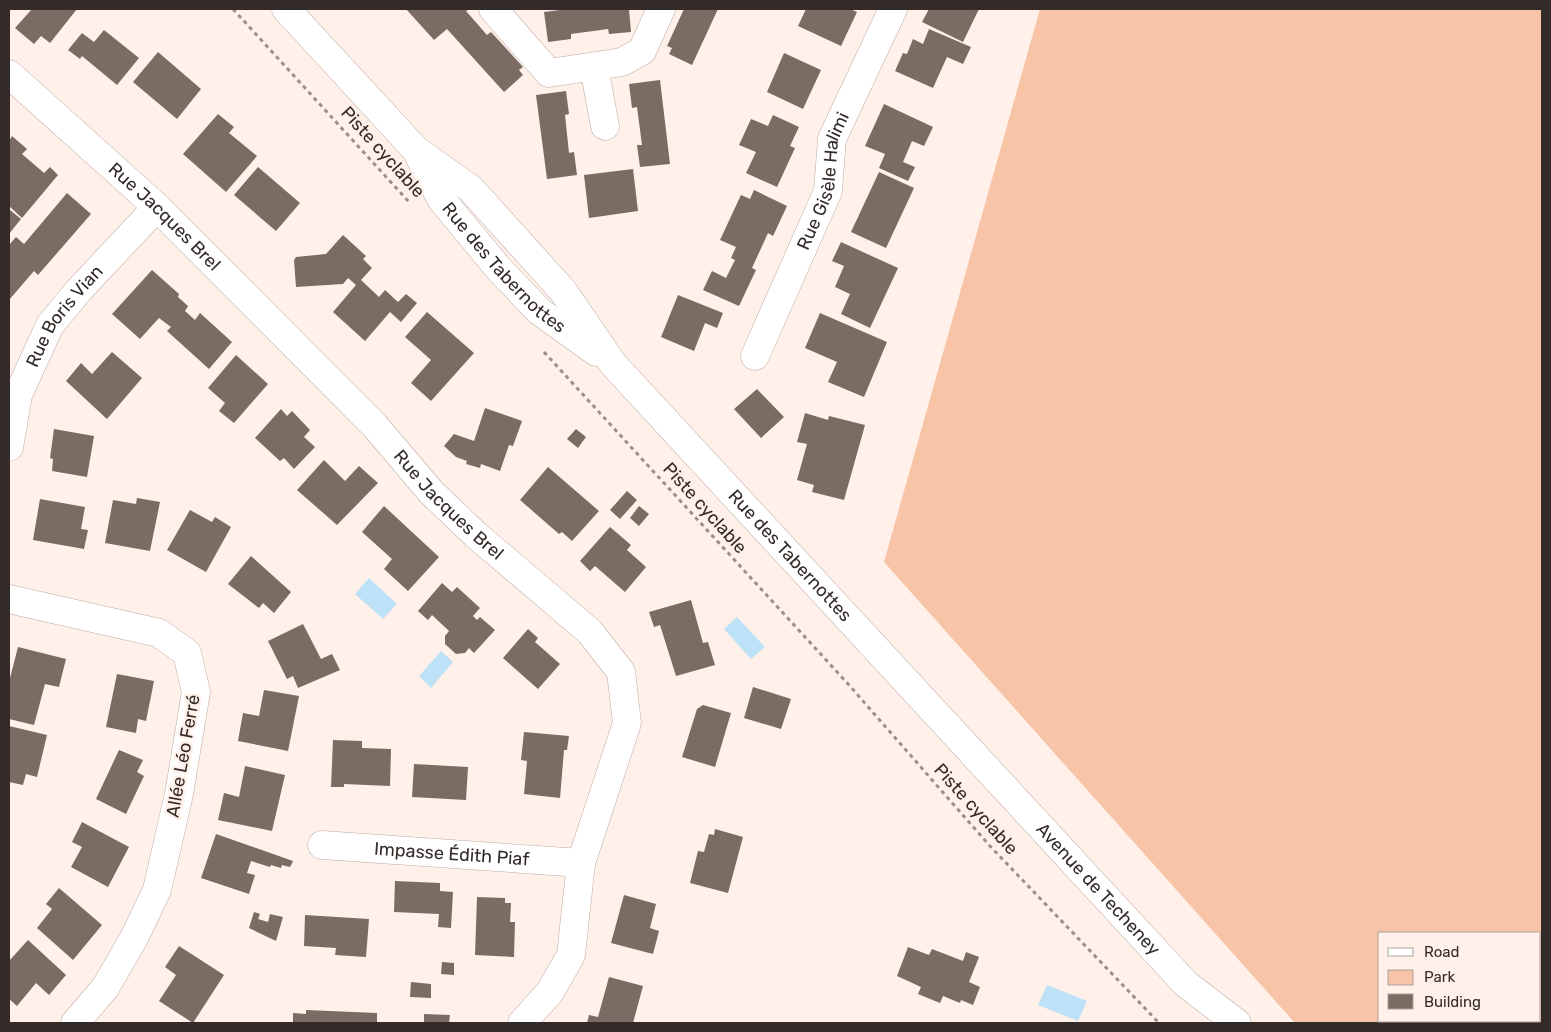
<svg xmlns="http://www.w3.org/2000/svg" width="1551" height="1032" viewBox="0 0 1551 1032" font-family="Rubik,sans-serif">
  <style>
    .green { fill: #f8c4a7; fill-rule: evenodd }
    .water { fill: #bde2f8 }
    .building { fill: #7a6b63 }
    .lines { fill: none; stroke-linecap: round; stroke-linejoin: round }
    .minor-casing { stroke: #bcaba3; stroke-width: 29 }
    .tertiary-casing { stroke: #bcaba3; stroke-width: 29 }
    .path { stroke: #9b908b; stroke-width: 3; stroke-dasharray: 4 4; stroke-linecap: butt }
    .minor { stroke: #fff; stroke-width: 28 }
    .tertiary { stroke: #fff; stroke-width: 28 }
    .labels { text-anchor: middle; stroke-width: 5; stroke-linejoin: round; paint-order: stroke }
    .street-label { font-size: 18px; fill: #322b28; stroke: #fff0e9 }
  </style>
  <rect width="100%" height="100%" fill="#fff0e9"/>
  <path class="green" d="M 1040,9 L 1542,9 L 1542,1023 L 1295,1023 L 884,562 ZM 1380,933 L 1540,933 L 1540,1021 L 1380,1021 Z"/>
  <path class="water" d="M 369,578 L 397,604 L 383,619 L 355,594 Z
    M 737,617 L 765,647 L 751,659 L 724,629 Z
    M 441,651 L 453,662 L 431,688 L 419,676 Z
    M 1047,985 L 1087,1001 L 1078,1021 L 1038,1005 Z"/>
  <path class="building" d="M 32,9 L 77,9 L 50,43 L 41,36 L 34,44 L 15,28 Z
    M 406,9 L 470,9 L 466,11 L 487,35 L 491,32 L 523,67 L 519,70 L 523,75 L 504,92 L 447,29 L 434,40 Z
    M 568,9 L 629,9 L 631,32 L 609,34 L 608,29 L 571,34 L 571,39 L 548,42 L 544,12 Z
    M 684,9 L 718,9 L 692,65 L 669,54 L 672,48 L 667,46 Z
    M 806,9 L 850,9 L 857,12 L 841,46 L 798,26 Z
    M 929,9 L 979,9 L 963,42 L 922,22 Z
    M 929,29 L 971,47 L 963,64 L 947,57 L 933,88 L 895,71 L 903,53 L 907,54 L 913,39 L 923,44 Z
    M 104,30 L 139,58 L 117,85 L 82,56 L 80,59 L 68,50 L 82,33 L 94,42 Z
    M 158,52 L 201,89 L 177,119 L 133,82 Z
    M 784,53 L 821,70 L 803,109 L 767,92 Z
    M 660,80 L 670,164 L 640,167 L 637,145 L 642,145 L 637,107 L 632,108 L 629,84 Z
    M 566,91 L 569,114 L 565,115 L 569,153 L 574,152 L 577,175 L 547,179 L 536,95 Z
    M 884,104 L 933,127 L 924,146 L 912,141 L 903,162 L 915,167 L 908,181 L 879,168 L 885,154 L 865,146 Z
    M 218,114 L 234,127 L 229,133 L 257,156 L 226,192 L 183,154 Z
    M 773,115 L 799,127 L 790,146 L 795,148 L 777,187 L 746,173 L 756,152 L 739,145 L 751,119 L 768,126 Z
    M 12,136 L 27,149 L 22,154 L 44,173 L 50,167 L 58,175 L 22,218 L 9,206 L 9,141 Z
    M 258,167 L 300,203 L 276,231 L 234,195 Z
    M 633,169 L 638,211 L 589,218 L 584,175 Z
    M 879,172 L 914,188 L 886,248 L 851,232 Z
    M 754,190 L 787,206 L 773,236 L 768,233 L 752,268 L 756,270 L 739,306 L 703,290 L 712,271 L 726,278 L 735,260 L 731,258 L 736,247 L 720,240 L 741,195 L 750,199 Z
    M 67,193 L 91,214 L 38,275 L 34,271 L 9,300 L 9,245 L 16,237 L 24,244 Z
    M 10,210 L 21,219 L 9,234 L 9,212 Z
    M 343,235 L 366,256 L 363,259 L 372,268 L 361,280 L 379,297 L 385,290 L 398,302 L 406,294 L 417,303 L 401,322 L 390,312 L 365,341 L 333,312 L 356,285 L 348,278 L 343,284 L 296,287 L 294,260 L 296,257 L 326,254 Z
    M 841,242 L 898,268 L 870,328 L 841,314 L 850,294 L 835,287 L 844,266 L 832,261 Z
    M 152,270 L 179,294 L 178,297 L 188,306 L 185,311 L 195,320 L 200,313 L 232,342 L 209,369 L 167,331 L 171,327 L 159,318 L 140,339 L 112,314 Z
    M 678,295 L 723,313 L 717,328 L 705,323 L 694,351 L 661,337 Z
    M 427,312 L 474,353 L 431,401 L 411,383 L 431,360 L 405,337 Z
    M 820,313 L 887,342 L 864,397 L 828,382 L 837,362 L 805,348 Z
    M 112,352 L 142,378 L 107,419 L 66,381 L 81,363 L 92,374 Z
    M 236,355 L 268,384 L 234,423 L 219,411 L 225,403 L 208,388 Z
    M 757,389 L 784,417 L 761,438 L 734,409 Z
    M 485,408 L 522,421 L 513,446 L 509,445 L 500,471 L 481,464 L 480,468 L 466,464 L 467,461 L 456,457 L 444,446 L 454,434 L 474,441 Z
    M 281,409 L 287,416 L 292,411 L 310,430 L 304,437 L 315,447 L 294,469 L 284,458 L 280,461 L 255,438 Z
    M 805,413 L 828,420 L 829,416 L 865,425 L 844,500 L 812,492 L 814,485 L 797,480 L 807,444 L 797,442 Z
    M 54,429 L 94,436 L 87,477 L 52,471 L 53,459 L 50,458 Z
    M 576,429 L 586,437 L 578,448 L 567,439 Z
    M 324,460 L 345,481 L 359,466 L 378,483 L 337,525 L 297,490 Z
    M 548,467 L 599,511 L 572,541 L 562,532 L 559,534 L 520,500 Z
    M 627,491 L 637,500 L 620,519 L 610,510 Z
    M 137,498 L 160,502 L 150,551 L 105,543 L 113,500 L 136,504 Z
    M 40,499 L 85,507 L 81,529 L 88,530 L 84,549 L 33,540 Z
    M 384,506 L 439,557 L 408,591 L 384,569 L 392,559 L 362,532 Z
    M 639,506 L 649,514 L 639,526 L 630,518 Z
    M 190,510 L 212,522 L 215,517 L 231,527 L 206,572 L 167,550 Z
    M 610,527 L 631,545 L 627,550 L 646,567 L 625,592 L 595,566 L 590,571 L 580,561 Z
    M 251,556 L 291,592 L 274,613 L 263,603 L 259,608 L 228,584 Z
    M 442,583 L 452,592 L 457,587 L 480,608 L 473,616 L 477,620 L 480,617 L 495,630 L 474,653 L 469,648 L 465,653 L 456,654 L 445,644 L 445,636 L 449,631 L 432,615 L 428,620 L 418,611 Z
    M 691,600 L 703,643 L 708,642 L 715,665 L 676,676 L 660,625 L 654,627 L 649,612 Z
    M 303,624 L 321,659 L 332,654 L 340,670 L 298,688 L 293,676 L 287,679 L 268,641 Z
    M 528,629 L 538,638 L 535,642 L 560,664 L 538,689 L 503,658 Z
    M 18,647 L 66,659 L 59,687 L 45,684 L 34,725 L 9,719 L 9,682 Z
    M 117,674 L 154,681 L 146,721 L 138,719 L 136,733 L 106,727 Z
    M 753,687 L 791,699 L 781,729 L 744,718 Z
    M 264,690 L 299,696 L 288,751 L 238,741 L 243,713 L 259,716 Z
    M 703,705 L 731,713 L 715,767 L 682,757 L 697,709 Z
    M 9,726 L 47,735 L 37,777 L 26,774 L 23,785 L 9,782 Z
    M 524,732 L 569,736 L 567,750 L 564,750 L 560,798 L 524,794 L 527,761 L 521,760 Z
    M 333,740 L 362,741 L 362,748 L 391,749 L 390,786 L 344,784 L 344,787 L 331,787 Z
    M 119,750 L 143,760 L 137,772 L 144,776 L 126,814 L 96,799 Z
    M 414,764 L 468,767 L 466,800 L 412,797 Z
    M 245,766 L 285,775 L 272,831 L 218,820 L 224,793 L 239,797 Z
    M 82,822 L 129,847 L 108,887 L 71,867 L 82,847 L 72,842 Z
    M 715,829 L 743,837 L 728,893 L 690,883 L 698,851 L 704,852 L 709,834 L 714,835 Z
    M 216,834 L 293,861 L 290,867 L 282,865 L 281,868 L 271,865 L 270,867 L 251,861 L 247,873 L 255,875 L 249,894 L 201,878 Z
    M 395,881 L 440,883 L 440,891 L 453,892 L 451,928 L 438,927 L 439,914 L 394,912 Z
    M 59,888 L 102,925 L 73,960 L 37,928 L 52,909 L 46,904 Z
    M 624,895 L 656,904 L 650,928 L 659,931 L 653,954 L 611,943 Z
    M 477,897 L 505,898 L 505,903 L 511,903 L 510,922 L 515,922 L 514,957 L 475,955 Z
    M 254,912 L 260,914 L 258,919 L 268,922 L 270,914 L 283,917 L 276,941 L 249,928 Z
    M 305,915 L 369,919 L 366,957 L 335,955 L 336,948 L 304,946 Z
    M 28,940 L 66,975 L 49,995 L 36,983 L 17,1006 L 9,999 L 9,961 Z
    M 179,946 L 224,975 L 193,1023 L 159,1001 L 176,975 L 165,967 Z
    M 908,947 L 929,955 L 932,949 L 963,961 L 966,952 L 979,957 L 969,982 L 980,987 L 973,1005 L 961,1000 L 960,1003 L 943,996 L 940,1003 L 918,994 L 921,987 L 897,976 Z
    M 442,962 L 454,963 L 454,975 L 441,974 Z
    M 609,977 L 643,986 L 633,1023 L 587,1023 L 589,1015 L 598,1017 Z
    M 411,982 L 431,984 L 431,998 L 410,997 Z
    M 306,1010 L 377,1013 L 377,1023 L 293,1023 L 293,1013 L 306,1014 Z
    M 424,1014 L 450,1015 L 449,1023 L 424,1023 Z"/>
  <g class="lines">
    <defs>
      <g id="minor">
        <path d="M 493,9 L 549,73 L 622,62 L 642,51 L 661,9"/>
        <path d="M 594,67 L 605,126"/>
        <path id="s1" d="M 9,74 L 157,207 L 375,426 L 431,492 L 476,535 L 590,632 L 621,672 L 627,723 L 581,863 L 571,955 L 550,992 L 522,1023"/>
        <path id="s2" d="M 755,356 L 828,191 L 832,139 L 893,9"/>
        <path id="s3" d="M 9,447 L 18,395 L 50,325 L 79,290 L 157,207"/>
        <path d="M 9,599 L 159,633 L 187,653 L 196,692 L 179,794 L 157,890 L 134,938 L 105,988 L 75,1023"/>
        <path id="s4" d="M 322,845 L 581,863"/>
      </g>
      <g id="tertiary">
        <path id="s5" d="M 286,9 L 416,150 L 471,189 L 563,291 L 613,364 L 1186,984 L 1237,1023"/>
        <path id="s6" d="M 418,154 L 441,199 L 499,269 L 539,311 L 596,352"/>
      </g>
    </defs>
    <use href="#minor" class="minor-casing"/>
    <use href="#tertiary" class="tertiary-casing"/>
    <path class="path" d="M 233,9 L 409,202
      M 544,352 L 849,685 L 989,845 L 1159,1023"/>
    <use href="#minor" class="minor"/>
    <use href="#tertiary" class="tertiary"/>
  </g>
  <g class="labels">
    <g class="street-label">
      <text transform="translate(383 152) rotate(48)" y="6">Piste cyclable</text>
      <text dy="6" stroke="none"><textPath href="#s2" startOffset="189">Rue Gisèle Halimi</textPath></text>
      <text dy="6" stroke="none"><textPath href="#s1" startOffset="211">Rue Jacques Brel</textPath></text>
      <text dy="6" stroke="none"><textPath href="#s6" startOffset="144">Rue des Tabernottes</textPath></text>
      <text dy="6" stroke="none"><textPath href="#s3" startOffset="145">Rue Boris Vian</textPath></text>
      <text dy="6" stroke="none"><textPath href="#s1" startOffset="616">Rue Jacques Brel</textPath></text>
      <text transform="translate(705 508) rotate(48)" y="6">Piste cyclable</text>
      <text dy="6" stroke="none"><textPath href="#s5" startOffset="746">Rue des Tabernottes</textPath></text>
      <text transform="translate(183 756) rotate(-80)" y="6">Allée Léo Ferré</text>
      <text transform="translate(976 809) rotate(48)" y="6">Piste cyclable</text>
      <text dy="6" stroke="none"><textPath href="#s4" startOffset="130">Impasse Édith Piaf</textPath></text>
      <text dy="6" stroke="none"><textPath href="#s5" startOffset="1200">Avenue de Techeney</textPath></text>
    </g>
  </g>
  <rect width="1551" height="1032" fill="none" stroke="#322b28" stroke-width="20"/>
  <rect x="1378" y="932" width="162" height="90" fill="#fff0e9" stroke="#ada19c"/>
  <rect x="1388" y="948" width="25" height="8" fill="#ffffff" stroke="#ada19c"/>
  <text x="1424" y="957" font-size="15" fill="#322b28">Road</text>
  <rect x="1388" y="970" width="25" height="15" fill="#f8c4a7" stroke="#ada19c"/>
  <text x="1424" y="982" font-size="15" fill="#322b28">Park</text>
  <rect x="1388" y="994" width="25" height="15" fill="#7a6b63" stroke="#ada19c"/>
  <text x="1424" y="1007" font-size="15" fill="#322b28">Building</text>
</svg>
